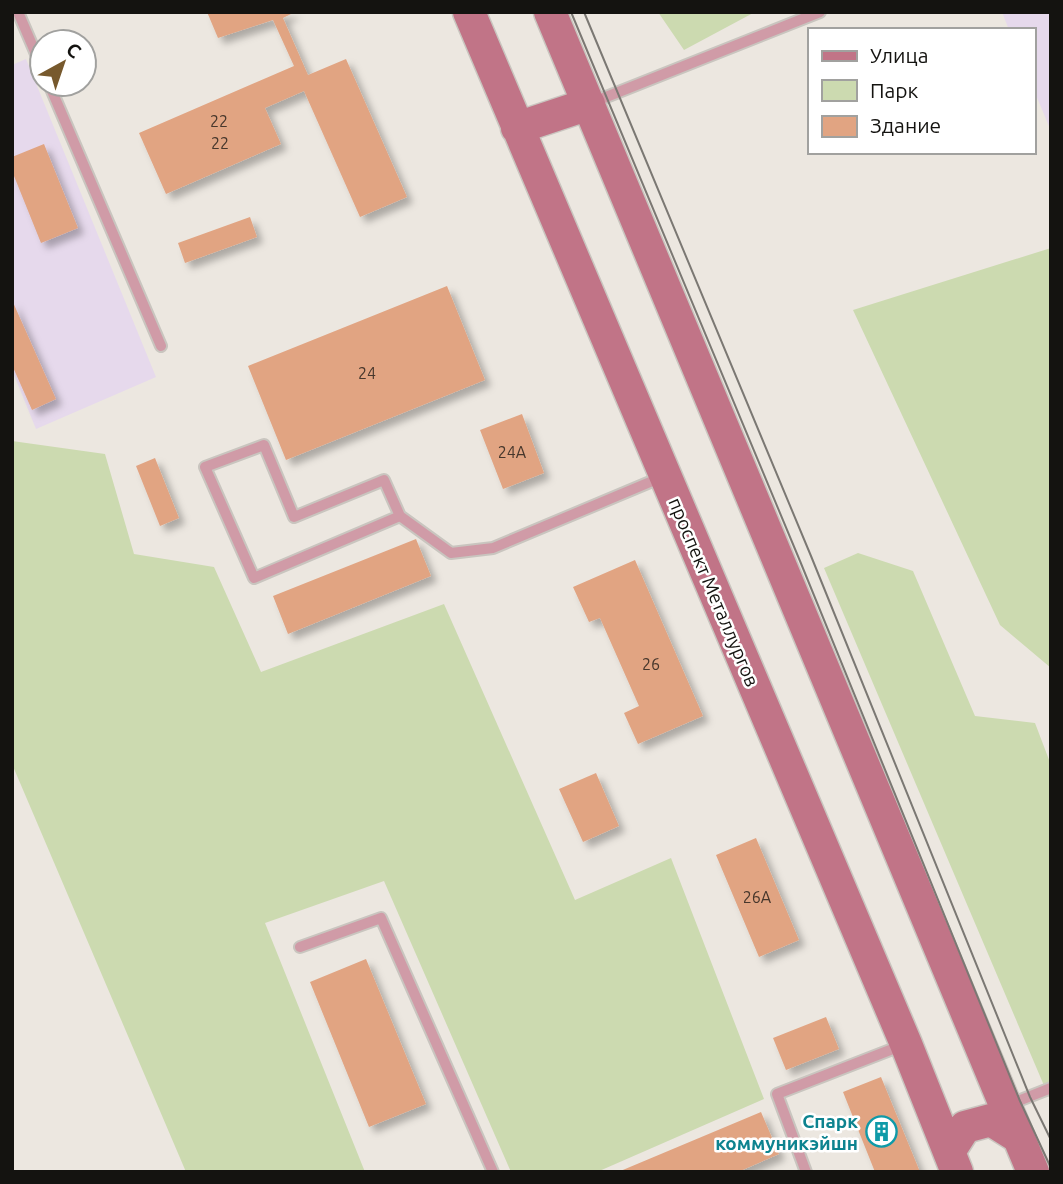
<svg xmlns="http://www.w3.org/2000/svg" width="1063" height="1184" viewBox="0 0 1063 1184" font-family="Ubuntu,sans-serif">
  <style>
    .industrial { fill: #e6d9ec }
    .green { fill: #ccdab0 }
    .building { fill: #e1a482; filter: url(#shadow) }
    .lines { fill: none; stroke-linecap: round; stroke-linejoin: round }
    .lane-casing { stroke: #c9c5bf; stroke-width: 14 }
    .secondary-casing { stroke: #c9c5bf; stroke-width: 35 }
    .lane { stroke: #d09ba7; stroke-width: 10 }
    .secondary { stroke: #c17487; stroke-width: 32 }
    .tram { stroke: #7b7873; stroke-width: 2 }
    .labels { text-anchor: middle; stroke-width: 5; stroke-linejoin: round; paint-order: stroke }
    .number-label { font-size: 16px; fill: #47372c }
    .street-label { font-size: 19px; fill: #141310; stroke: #fff }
    .culture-label { font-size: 19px; font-weight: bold; fill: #0d838f; stroke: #fff; text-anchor: end }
  </style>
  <defs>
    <filter id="shadow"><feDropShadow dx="6" dy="6" stdDeviation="3.5" flood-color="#0004"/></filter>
  </defs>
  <rect width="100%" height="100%" fill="#ece7e0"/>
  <path class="industrial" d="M 1002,12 L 1051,12 L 1051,131 L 1033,88 L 1033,30 L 1009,30 Z
    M 26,59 L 156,377 L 36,429 L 12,370 L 12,65 Z"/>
  <path class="green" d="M 658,12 L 755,12 L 684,50 Z
    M 1051,248 L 1051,668 L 1000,625 L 853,310 Z
    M 12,441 L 105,454 L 134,554 L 214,567 L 261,672 L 444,604 L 575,900 L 671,858 L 764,1099 L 597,1172 L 511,1172 L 384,881 L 265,923 L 365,1172 L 186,1172 L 12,764 Z
    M 858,553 L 913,571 L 975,716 L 1035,723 L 1051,765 L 1051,1102 L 824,568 Z"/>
  <path class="building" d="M 207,12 L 295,12 L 283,18 L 308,75 L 346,59 L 407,197 L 360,217 L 304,91 L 265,108 L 281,144 L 166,194 L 139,133 L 294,66 L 273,20 L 218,38 Z
    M 44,144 L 78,228 L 41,243 L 12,171 L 12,157 Z
    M 250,217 L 257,237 L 185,263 L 178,243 Z
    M 447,286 L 485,380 L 286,460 L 248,366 Z
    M 12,300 L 56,399 L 32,410 L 12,365 Z
    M 522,414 L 544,473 L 503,489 L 480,430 Z
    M 155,458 L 179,518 L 160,526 L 136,466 Z
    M 416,539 L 431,576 L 288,634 L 273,596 Z
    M 635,560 L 703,716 L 638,744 L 624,713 L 639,706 L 600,618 L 589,622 L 573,587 Z
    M 596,773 L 619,826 L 583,842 L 559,789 Z
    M 756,838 L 799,940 L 759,957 L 716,855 Z
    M 366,959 L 426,1104 L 369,1127 L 310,982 Z
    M 826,1017 L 839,1049 L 786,1070 L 773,1038 Z
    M 881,1077 L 920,1172 L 875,1172 L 843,1092 Z
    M 761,1112 L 779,1154 L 738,1172 L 618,1172 Z"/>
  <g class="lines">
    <defs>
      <path id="lane" d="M 18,12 L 42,68
        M 49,84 L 161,346
        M 591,103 L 820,12
        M 400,516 L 384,480 L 294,517 L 264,445 L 205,467 L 254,578 L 400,516 L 451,553 L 493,548 L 662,477
        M 300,947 L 381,918 L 493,1172
        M 1008,1105 L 1051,1088
        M 806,1172 L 777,1094 L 903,1045"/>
      <path id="secondary" d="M 469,12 L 906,1044 L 957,1172
        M 550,12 L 1033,1172
        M 517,128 L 589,104
        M 949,1152 L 965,1127 L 991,1120 L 1018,1137"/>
    </defs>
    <use href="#lane" class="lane-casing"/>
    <use href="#secondary" class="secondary-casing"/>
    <use href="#lane" class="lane"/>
    <use href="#secondary" class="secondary"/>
    <path class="tram" d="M 571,12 L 800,561 L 1020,1101 L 1051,1168
      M 584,12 L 811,556 L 1030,1097 L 1051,1140"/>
  </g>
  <defs>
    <symbol id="building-ring" viewBox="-11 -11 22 22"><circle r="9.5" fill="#fff" stroke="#0f9aa8" stroke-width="1.5"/><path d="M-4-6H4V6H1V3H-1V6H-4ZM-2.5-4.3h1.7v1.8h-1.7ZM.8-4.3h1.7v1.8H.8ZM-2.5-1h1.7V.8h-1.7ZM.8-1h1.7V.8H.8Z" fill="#0f9aa8"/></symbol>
  </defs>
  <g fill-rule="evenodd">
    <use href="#building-ring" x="864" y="1114" width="35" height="35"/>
  </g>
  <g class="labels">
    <g class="number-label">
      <text x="219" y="127">22</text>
      <text x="220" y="149">22</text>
      <text x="367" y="379">24</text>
      <text x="512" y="458">24А</text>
      <text x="651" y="670">26</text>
      <text x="757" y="903">26А</text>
    </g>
    <g class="street-label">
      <text transform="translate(714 592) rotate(67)" y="7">проспект Металлургов</text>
    </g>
    <g class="culture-label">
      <text x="858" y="1128">Спарк<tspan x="858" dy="22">коммуникэйшн</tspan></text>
    </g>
  </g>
  <rect width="1063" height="1184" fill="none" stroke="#141310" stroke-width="28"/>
  <rect x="808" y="28" width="228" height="126" fill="#ffffff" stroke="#a1a19f" stroke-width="2"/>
  <rect x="822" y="51" width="35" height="10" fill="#c17487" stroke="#a1a19f" stroke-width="2"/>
  <text x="870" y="63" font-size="21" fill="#141310">Улица</text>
  <rect x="822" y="80" width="35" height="21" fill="#ccdab0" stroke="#a1a19f" stroke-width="2"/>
  <text x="870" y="98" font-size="21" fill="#141310">Парк</text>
  <rect x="822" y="116" width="35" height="21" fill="#e1a482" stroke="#a1a19f" stroke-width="2"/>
  <text x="870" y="133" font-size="21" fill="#141310">Здание</text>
  <g transform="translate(63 63) rotate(40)"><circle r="33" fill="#ffffff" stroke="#a1a19f" stroke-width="2"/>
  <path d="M0-5L12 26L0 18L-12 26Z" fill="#77592d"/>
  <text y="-10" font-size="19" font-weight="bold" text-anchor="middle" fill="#141310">С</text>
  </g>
</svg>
